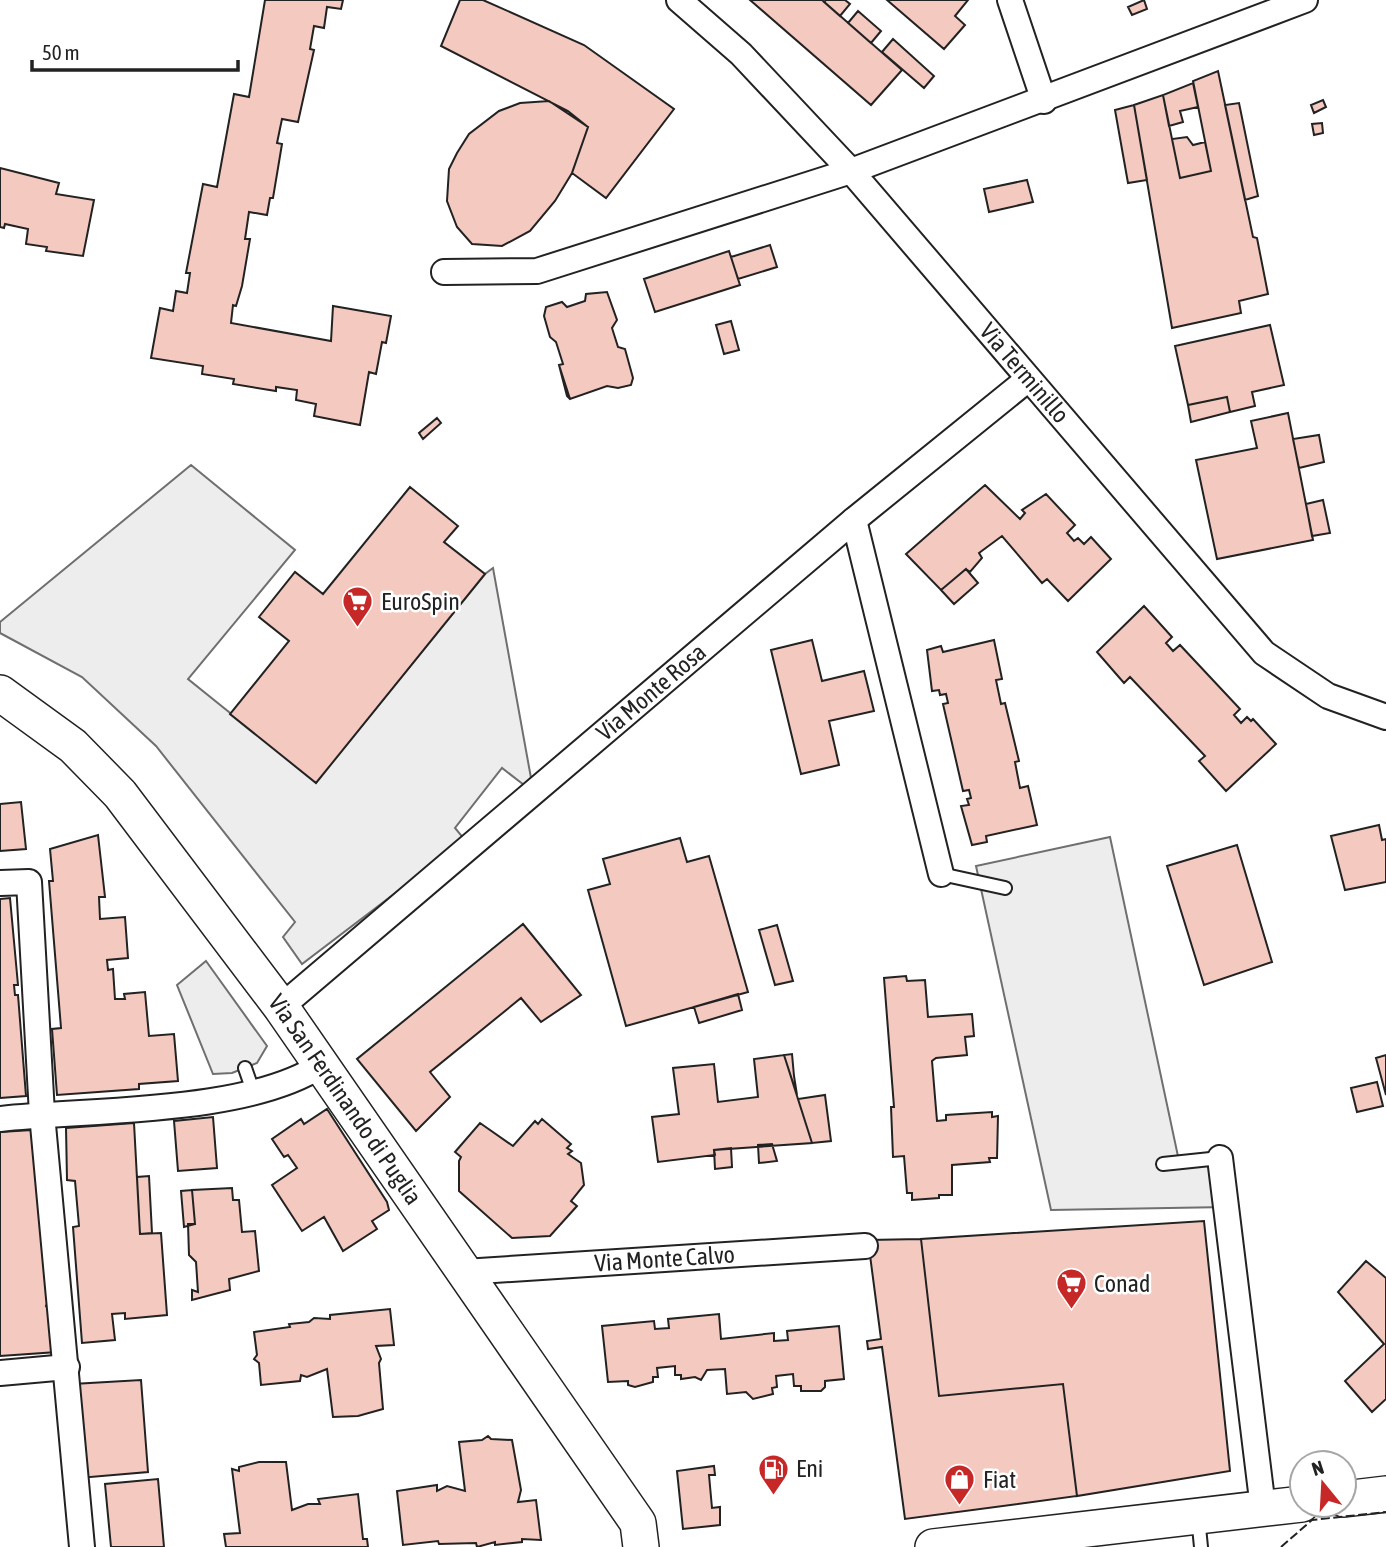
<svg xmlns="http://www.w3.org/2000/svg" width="1386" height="1547" viewBox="0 0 1386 1547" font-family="'Asap Condensed',sans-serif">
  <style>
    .parking { fill: #ededed; stroke: #6f6f6f; stroke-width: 2 }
    .building { fill: #f3c9c0; stroke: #222; stroke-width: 2 }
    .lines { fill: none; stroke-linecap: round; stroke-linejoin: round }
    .lane-casing { stroke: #222; stroke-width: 16 }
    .street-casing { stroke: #222; stroke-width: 28 }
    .secondary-casing { stroke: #222; stroke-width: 38 }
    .lane { stroke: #fff; stroke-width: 12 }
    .street { stroke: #fff; stroke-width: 24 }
    .secondary { stroke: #fff; stroke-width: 35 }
    .fence { stroke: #222; stroke-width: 2; stroke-dasharray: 9 3.5; stroke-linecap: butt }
    .labels { text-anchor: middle; stroke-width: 5; stroke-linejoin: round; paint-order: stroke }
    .street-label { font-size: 24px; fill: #222; stroke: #fff }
    .poi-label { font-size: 24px; fill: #222; stroke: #fff; text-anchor: start }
  </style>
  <rect width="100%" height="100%" fill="#fff"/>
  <path class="parking" d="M 191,465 L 295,550 L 188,679 L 316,782 L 485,574 L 493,568 L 531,778 L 524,785 L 502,768 L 455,828 L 465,840 L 302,964 L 283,937 L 295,922 L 156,746 L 82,677 L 0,633 L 0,622 Z
    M 1110,837 L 1179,1161 L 1220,1158 L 1227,1207 L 1051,1210 L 976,866 Z
    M 206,961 L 267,1046 L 257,1063 L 232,1073 L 213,1074 L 177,985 Z"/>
  <path class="building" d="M 265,0 L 343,0 L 341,9 L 327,7 L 324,28 L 314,26 L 310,49 L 314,50 L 298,122 L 282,119 L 277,143 L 282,144 L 273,198 L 270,198 L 267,215 L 249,212 L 245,239 L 250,239 L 242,286 L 236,306 L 233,305 L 231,323 L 331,341 L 333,306 L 391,316 L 386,343 L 382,342 L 376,374 L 369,372 L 360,425 L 314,416 L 316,404 L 296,400 L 297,390 L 276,387 L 276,391 L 233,384 L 234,379 L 202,374 L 203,366 L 151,358 L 160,308 L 173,311 L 176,291 L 187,293 L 190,273 L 186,273 L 203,184 L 217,187 L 234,94 L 249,97 Z
    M 460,0 L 483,0 L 584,45 L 674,109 L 606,198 L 572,173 L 588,127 L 568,111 L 441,46 Z
    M 750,0 L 822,0 L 902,70 L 871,105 Z
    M 826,0 L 845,0 L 850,4 L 840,16 L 824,2 Z
    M 887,0 L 968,0 L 955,16 L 965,25 L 944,49 Z
    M 1144,0 L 1147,9 L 1132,15 L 1128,7 Z
    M 858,11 L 881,31 L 871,43 L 848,23 Z
    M 893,39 L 934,76 L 924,88 L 882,52 Z
    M 1218,71 L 1253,237 L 1257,238 L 1268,294 L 1239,301 L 1241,313 L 1172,328 L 1134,105 L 1163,95 L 1180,178 L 1211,171 L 1193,81 Z
    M 1193,83 L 1198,107 L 1180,111 L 1183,122 L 1169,126 L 1163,95 Z
    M 1323,100 L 1326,107 L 1314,113 L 1311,105 Z
    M 549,101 L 588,127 L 572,173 L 555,201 L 530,231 L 502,246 L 472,244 L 457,227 L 447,201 L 449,169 L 457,153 L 469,134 L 499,111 L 520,103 Z
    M 1239,103 L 1258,196 L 1245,200 L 1225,105 Z
    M 1134,105 L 1147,180 L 1128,183 L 1115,110 Z
    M 1322,123 L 1323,133 L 1314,135 L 1312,124 Z
    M 1187,137 L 1193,145 L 1205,142 L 1211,171 L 1180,178 L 1172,139 Z
    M 0,168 L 59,183 L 56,194 L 94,200 L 83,256 L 46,251 L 47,247 L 26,244 L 28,229 L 5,224 L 4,228 L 0,227 Z
    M 1027,180 L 1033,202 L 989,212 L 984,189 Z
    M 770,245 L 777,267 L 738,279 L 731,257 Z
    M 729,251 L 740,285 L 655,312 L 644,279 Z
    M 607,292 L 617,320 L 612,328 L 618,347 L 625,349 L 633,378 L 631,385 L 618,388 L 607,386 L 570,399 L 559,365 L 563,364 L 556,342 L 550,337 L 544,316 L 546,307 L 562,302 L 567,307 L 585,301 L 586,294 Z
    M 731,321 L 739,350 L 724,354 L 716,325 Z
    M 1270,325 L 1284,385 L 1252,392 L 1255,406 L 1230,412 L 1227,397 L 1188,405 L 1175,346 Z
    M 559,365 L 569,396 L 570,399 L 567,396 Z
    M 1227,397 L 1230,412 L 1191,422 L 1188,405 Z
    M 1288,413 L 1313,540 L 1217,559 L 1196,460 L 1257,448 L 1251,421 Z
    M 437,418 L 441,423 L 423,439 L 419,433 Z
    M 1319,435 L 1324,462 L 1299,468 L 1293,439 Z
    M 985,485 L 1020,519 L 1025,513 L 1022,510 L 1046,494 L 1075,525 L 1067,533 L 1074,541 L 1078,538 L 1084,544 L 1091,537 L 1111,559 L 1068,601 L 1047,579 L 1042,583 L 1002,536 L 979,553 L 982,558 L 970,572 L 966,569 L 941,590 L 906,554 Z
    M 410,487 L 458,526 L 444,542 L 485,574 L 316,783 L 230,714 L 289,641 L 259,617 L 295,572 L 323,594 Z
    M 1323,500 L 1330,533 L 1312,536 L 1306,504 Z
    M 966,569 L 978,583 L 954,604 L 941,590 Z
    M 1144,606 L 1172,637 L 1166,643 L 1173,651 L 1180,645 L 1240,709 L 1234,715 L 1241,723 L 1247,717 L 1251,721 L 1253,719 L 1276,744 L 1226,791 L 1199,761 L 1205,756 L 1130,677 L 1124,683 L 1097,652 Z
    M 812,640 L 822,681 L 864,671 L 874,711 L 829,721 L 839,765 L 801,774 L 771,650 Z
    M 994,640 L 1002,679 L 996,680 L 1001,704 L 1005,703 L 1019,761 L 1015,762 L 1020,788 L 1028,786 L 1037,825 L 986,836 L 987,842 L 972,845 L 961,806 L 969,805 L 967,799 L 971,798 L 969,790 L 963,791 L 943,704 L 948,703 L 946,694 L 940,695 L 939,690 L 932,691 L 927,650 L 941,646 L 943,652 Z
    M 21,802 L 26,849 L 0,851 L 0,804 Z
    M 1379,825 L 1382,840 L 1386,839 L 1386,882 L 1345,890 L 1331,836 Z
    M 98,835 L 105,897 L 99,897 L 100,919 L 125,917 L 128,958 L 107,960 L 108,970 L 113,969 L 115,999 L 125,999 L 124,994 L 145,992 L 149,1036 L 174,1034 L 178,1081 L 139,1084 L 139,1089 L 57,1095 L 52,1029 L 61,1028 L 49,881 L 53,881 L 50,849 Z
    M 680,838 L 687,862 L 709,856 L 748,992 L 626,1026 L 588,890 L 610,884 L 603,859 Z
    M 1237,845 L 1272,962 L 1204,985 L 1167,866 Z
    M 10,898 L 18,985 L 14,985 L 15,995 L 18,995 L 26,1096 L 0,1098 L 0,899 Z
    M 523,924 L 581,995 L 541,1022 L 521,998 L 430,1072 L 450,1097 L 416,1131 L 357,1059 Z
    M 777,925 L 793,981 L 775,985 L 759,930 Z
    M 906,976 L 907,981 L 925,980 L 928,1017 L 972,1014 L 974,1036 L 965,1037 L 967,1055 L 936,1058 L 932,1061 L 937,1121 L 946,1120 L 946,1115 L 992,1112 L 992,1117 L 998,1116 L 997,1158 L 989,1158 L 990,1162 L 952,1165 L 952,1195 L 939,1195 L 939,1198 L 912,1200 L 912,1193 L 907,1193 L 904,1156 L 893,1157 L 891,1107 L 894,1107 L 884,978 Z
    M 738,994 L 742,1010 L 699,1023 L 694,1007 Z
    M 792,1054 L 794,1076 L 797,1095 L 784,1055 Z
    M 784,1055 L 812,1143 L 714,1150 L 715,1155 L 658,1162 L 652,1117 L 679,1114 L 673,1068 L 714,1064 L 718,1102 L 758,1097 L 754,1059 Z
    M 1386,1055 L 1386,1095 L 1376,1058 Z
    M 1377,1082 L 1383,1106 L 1357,1112 L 1351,1088 Z
    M 825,1095 L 831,1141 L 812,1143 L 798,1099 Z
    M 327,1109 L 387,1202 L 389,1210 L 372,1221 L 377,1229 L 343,1251 L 324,1217 L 302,1231 L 272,1185 L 297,1168 L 288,1155 L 284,1157 L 272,1139 L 301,1119 L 304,1124 Z
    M 213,1117 L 217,1168 L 178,1171 L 174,1121 Z
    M 542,1119 L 571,1144 L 567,1148 L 572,1151 L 568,1154 L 581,1163 L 584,1185 L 571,1201 L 577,1206 L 550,1236 L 512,1238 L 459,1191 L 459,1161 L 461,1157 L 455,1152 L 480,1123 L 513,1146 L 535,1121 L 538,1124 Z
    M 134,1123 L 140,1234 L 161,1233 L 167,1315 L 125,1319 L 125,1313 L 112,1314 L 115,1340 L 82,1343 L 73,1227 L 79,1226 L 75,1181 L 67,1180 L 66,1128 Z
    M 32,1130 L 53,1291 L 46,1306 L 56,1317 L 57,1352 L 0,1356 L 0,1132 Z
    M 772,1144 L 777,1161 L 759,1163 L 758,1145 Z
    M 731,1148 L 732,1167 L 715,1169 L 714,1150 Z
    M 149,1176 L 152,1233 L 140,1234 L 137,1177 Z
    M 232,1188 L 233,1200 L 239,1200 L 242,1232 L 255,1231 L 259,1271 L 229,1279 L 230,1290 L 192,1300 L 192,1290 L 198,1292 L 196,1262 L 189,1255 L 188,1224 L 195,1224 L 192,1190 Z
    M 192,1190 L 195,1224 L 184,1227 L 181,1191 Z
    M 1204,1221 L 1230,1471 L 1077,1496 L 1063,1384 L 939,1396 L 921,1239 Z
    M 921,1239 L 939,1396 L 1063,1384 L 1077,1496 L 905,1519 L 882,1347 L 868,1349 L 867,1341 L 881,1339 L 868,1240 Z
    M 1366,1261 L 1386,1278 L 1386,1399 L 1372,1412 L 1345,1381 L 1384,1344 L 1338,1292 Z
    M 390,1309 L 394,1345 L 376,1346 L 381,1359 L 379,1363 L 383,1409 L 358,1416 L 333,1417 L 327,1369 L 307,1377 L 301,1375 L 300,1381 L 261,1385 L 259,1363 L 254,1359 L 257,1355 L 254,1332 L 290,1327 L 289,1324 L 309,1322 L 314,1318 L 330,1319 L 330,1315 Z
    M 719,1314 L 721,1339 L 774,1333 L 774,1341 L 788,1340 L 787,1331 L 839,1326 L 844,1379 L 825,1381 L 825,1387 L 821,1391 L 801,1391 L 801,1386 L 794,1386 L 793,1374 L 776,1376 L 777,1387 L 772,1388 L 773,1394 L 753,1399 L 746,1392 L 727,1394 L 725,1369 L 707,1370 L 701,1380 L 695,1377 L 681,1379 L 681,1375 L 675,1375 L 675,1366 L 657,1368 L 658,1377 L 653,1377 L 653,1382 L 635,1387 L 628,1385 L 628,1381 L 608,1382 L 602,1326 L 654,1321 L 655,1329 L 669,1328 L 668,1319 Z
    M 141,1380 L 148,1472 L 79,1478 L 73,1384 Z
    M 488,1436 L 491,1439 L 512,1440 L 521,1490 L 518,1502 L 536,1500 L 541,1540 L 522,1539 L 522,1542 L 495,1545 L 495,1542 L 477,1547 L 476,1543 L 439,1544 L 438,1541 L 403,1545 L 397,1491 L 437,1485 L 437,1491 L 447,1486 L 465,1491 L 459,1442 L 482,1440 Z
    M 259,1462 L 286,1462 L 292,1510 L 308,1504 L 320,1504 L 318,1499 L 358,1494 L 363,1539 L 367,1539 L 368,1547 L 226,1547 L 224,1534 L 240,1533 L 232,1469 L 239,1471 L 239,1467 Z
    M 714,1466 L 715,1475 L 709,1475 L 712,1508 L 720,1507 L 720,1525 L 683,1529 L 677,1471 Z
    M 158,1479 L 164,1547 L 111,1547 L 105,1484 Z"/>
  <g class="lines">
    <defs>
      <path id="lane" d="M 941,874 L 1005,888
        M 245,1068 L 253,1091
        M 1163,1164 L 1220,1158
        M 1198,1517 L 1201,1547"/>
      <g id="street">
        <path id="s1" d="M 679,0 L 741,54 L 851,171 L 1264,653 L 1328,696 L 1386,717"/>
        <path d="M 1010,0 L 1044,101"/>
        <path d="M 444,272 L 537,271 L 851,171 L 1305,0"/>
        <path d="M 854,520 L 941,874"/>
        <path d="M 0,883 L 29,882 L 42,1114 L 82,1547"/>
        <path id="s2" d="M 281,1007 L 854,520 L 1027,380"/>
        <path d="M 0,1119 C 91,1109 245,1114 320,1066"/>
        <path d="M 1220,1158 L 1263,1508"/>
        <path id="s3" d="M 464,1272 L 865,1246"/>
        <path d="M 0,1373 L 67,1367"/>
      </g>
      <g id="secondary">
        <path id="s4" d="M 0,693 L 73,746 L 120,794 L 281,1007 L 638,1523 L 641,1547"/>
        <path d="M 1344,1499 L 1386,1494"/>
        <path d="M 933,1547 L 1302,1504"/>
      </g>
    </defs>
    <use href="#lane" class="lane-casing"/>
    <use href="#street" class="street-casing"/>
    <use href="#secondary" class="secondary-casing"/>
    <use href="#lane" class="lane"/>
    <use href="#street" class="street"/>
    <use href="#secondary" class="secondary"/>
    <path class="fence" d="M 1281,1547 L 1312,1520 L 1386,1512"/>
  </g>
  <defs>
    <symbol id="supermarket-pin" viewBox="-11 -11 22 30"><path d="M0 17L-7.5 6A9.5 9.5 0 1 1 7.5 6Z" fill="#c62828" stroke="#fff"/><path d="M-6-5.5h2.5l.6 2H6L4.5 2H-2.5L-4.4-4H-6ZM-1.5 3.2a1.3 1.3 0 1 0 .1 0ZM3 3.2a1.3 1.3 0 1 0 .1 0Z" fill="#fff"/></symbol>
    <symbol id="fuel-pin" viewBox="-11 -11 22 30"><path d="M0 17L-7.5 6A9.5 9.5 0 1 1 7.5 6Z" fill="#c62828" stroke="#fff"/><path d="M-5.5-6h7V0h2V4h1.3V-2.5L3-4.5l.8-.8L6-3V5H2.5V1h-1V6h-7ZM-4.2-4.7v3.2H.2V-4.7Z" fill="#fff"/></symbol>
    <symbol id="shop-pin" viewBox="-11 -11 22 30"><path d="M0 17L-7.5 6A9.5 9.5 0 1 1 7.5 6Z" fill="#c62828" stroke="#fff"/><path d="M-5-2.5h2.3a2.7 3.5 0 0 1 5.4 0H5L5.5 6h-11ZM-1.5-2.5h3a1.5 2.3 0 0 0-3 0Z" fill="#fff"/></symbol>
  </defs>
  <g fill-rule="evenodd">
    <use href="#supermarket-pin" x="340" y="584" width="35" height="47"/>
    <use href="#supermarket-pin" x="1054" y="1266" width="35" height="47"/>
    <use href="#fuel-pin" x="756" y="1452" width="35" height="47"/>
    <use href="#shop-pin" x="942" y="1462" width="35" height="47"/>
  </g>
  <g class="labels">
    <g class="street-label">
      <text dy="8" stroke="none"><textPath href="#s1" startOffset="509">Via Terminillo</textPath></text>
      <text dy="8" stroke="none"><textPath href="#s2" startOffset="486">Via Monte Rosa</textPath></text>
      <text dy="8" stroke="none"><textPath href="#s4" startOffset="537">Via San Ferdinando di Puglia</textPath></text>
      <text dy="8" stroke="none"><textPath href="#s3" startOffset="201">Via Monte Calvo</textPath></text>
    </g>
    <g class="poi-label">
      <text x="381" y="610">EuroSpin</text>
      <text x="1094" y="1292">Conad</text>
      <text x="796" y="1477">Eni</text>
      <text x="983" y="1488">Fiat</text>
    </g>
  </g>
  <g transform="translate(1323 1484) rotate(342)"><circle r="33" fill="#ffffff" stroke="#a7a7a7" stroke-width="2"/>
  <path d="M0-5L12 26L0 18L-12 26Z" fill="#c62828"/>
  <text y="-10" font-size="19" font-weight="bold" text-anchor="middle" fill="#222222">N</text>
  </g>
  <path d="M32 60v10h206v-10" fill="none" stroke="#222222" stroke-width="3.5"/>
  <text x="42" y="60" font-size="21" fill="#222222" stroke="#ffffff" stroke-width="5" paint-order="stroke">50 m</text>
</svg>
